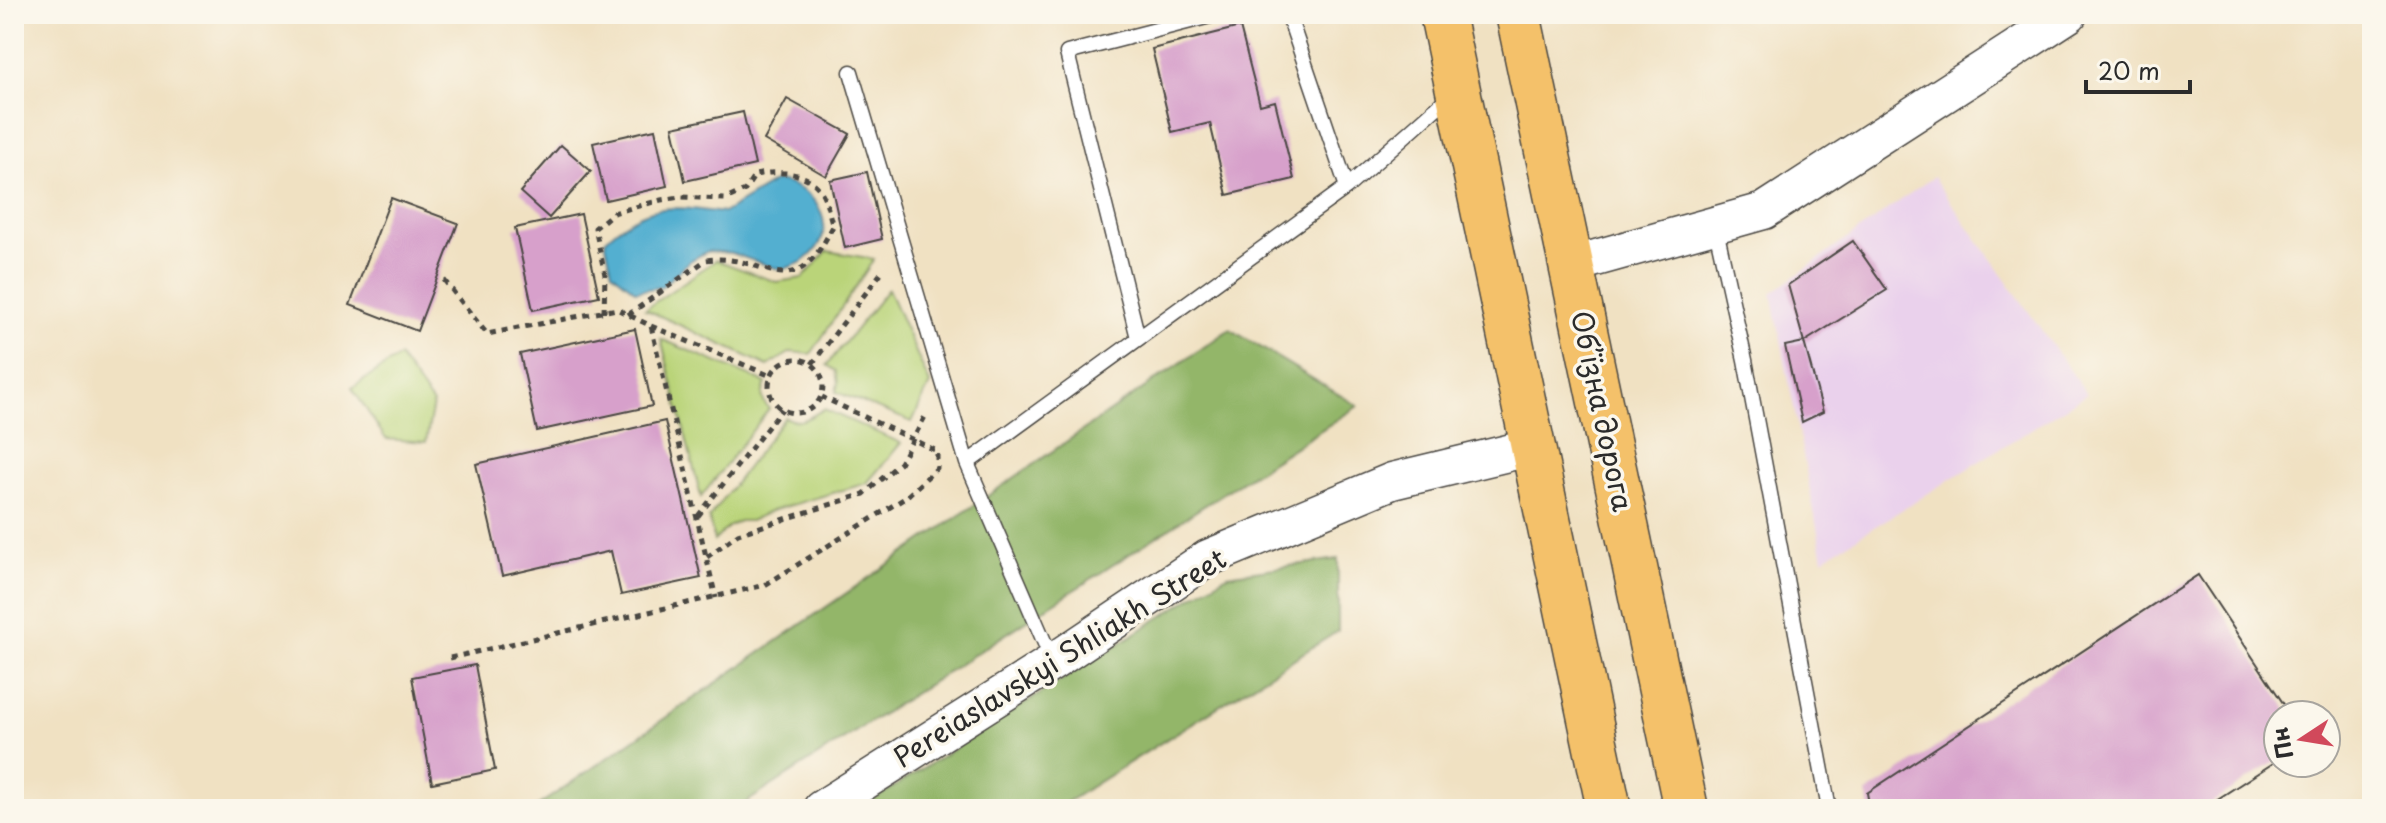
<svg xmlns="http://www.w3.org/2000/svg" width="2386" height="823" viewBox="0 0 2386 823" font-family="'Playpen Sans',sans-serif">
  <style>
    .built { fill: #ead1ec }
    .green { fill: #bad479; stroke: #728052; stroke-width: 2 }
    .forest { fill: #93b669; stroke: #5f704a; stroke-width: 2 }
    .water { fill: #52afd0; stroke: #3e6d7e; stroke-width: 2 }
    .building { fill: #d7a0cb }
    .lines { fill: none; stroke-linecap: round; stroke-linejoin: round }
    .service-casing { stroke: #494642; stroke-width: 17 }
    .tertiary-casing { stroke: #494642; stroke-width: 39 }
    .trunk-casing { stroke: #494642; stroke-width: 47 }
    .path { stroke: #494642; stroke-width: 5; stroke-dasharray: 6 6; stroke-linecap: butt }
    .service { stroke: #fff; stroke-width: 14 }
    .tertiary { stroke: #fff; stroke-width: 36 }
    .trunk { stroke: #f4c16a; stroke-width: 44 }
    .labels { text-anchor: middle; stroke-width: 7; stroke-linejoin: round; paint-order: stroke }
    .street-label { font-size: 28px; fill: #2b2b2b; stroke: #fbf7ec }
  </style>
  <rect width="100%" height="100%" fill="#fbf7ec"/>
  <filter id="ink" filterUnits="userSpaceOnUse"><feTurbulence type="fractalNoise" baseFrequency=".0125" numOctaves="2"/><feDisplacementMap in="SourceGraphic" scale="16" xChannelSelector="R" yChannelSelector="G"/><feConvolveMatrix kernelMatrix="1 2 1 2 8 2 1 2 1" color-interpolation-filters="sRGB"/></filter>
  <filter id="wash" filterUnits="userSpaceOnUse"><feTurbulence type="fractalNoise" baseFrequency=".006" numOctaves="4" result="noise"/><feDisplacementMap in="SourceGraphic" scale="32" xChannelSelector="R" yChannelSelector="G"/><feGaussianBlur stdDeviation="1.8" result="paint"/><feColorMatrix in="noise" values="0 0 0 0 0 0 0 0 0 0 0 0 0 0 0 0 0 1.4 0 .05"/><feComposite in="paint" operator="in"/></filter>
  <g filter="url(#wash)">
    <rect width="100%" height="100%" fill="#f0e1c2"/>
    <path class="built" d="M 1933,177 L 2087,394 L 1823,559 L 1772,293 Z"/>
    <path class="green" d="M 827,251 L 874,259 L 811,354 L 791,352 L 768,366 L 645,309 L 716,260 L 776,282 L 803,278 Z
      M 888,289 L 930,384 L 912,422 L 836,392 L 838,383 L 836,371 L 827,365 Z
      M 661,339 L 766,383 C 761,395 761,400 769,409 L 701,497 Z
      M 399,357 L 433,404 L 426,442 L 386,439 L 352,388 Z
      M 824,409 L 901,443 L 867,483 L 771,511 L 750,521 L 739,521 L 728,527 L 714,541 L 709,518 L 785,417 C 802,426 809,417 824,409 Z"/>
    <path class="forest" d="M 1230,329 L 1358,406 L 736,809 L 533,809 Z
      M 1338,559 L 1338,631 L 1056,809 L 859,809 L 1227,575 Z"/>
    <path class="water" d="M 776,181 C 817,185 844,231 805,260 C 798,265 788,267 781,270 L 731,253 L 708,251 L 691,260 L 661,287 L 636,291 L 612,272 L 605,240 C 646,201 672,206 723,213 Z"/>
    <g id="blocks">
      <path class="building" d="M 1240,27 L 1260,105 L 1275,101 L 1294,179 L 1227,195 L 1210,123 L 1172,132 L 1152,49 Z
        M 787,99 L 850,134 L 826,176 L 764,140 Z
        M 743,112 L 755,165 L 685,181 L 673,127 Z
        M 655,129 L 667,186 L 606,200 L 593,143 Z
        M 561,145 L 591,171 L 549,218 L 520,192 Z
        M 867,172 L 882,239 L 845,248 L 830,180 Z
        M 391,198 L 458,223 L 417,331 L 350,305 Z
        M 581,214 L 599,296 L 533,310 L 515,228 Z
        M 1853,241 L 1887,290 L 1804,342 L 1788,285 Z
        M 635,329 L 652,406 L 537,431 L 520,354 Z
        M 1804,342 L 1823,412 L 1802,422 L 1785,346 Z
        M 665,421 L 701,578 L 621,595 L 611,551 L 502,576 L 476,464 Z
        M 2198,575 L 2291,715 L 2278,715 L 2278,760 L 2202,809 L 1870,809 L 1867,793 Z
        M 475,665 L 495,770 L 432,783 L 412,677 Z"/>
    </g>
  </g>
  <g filter="url(#ink)">
    <use href="#blocks" fill-opacity="0" stroke="#494642" stroke-width="2"/>
    <g class="lines">
      <defs>
        <path id="service" d="M 1288,14 L 1347,187
          M 851,72 L 967,463 L 1053,662
          M 1715,225 L 1745,360 L 1829,809
          M 1138,338 L 1067,53 L 1218,14
          M 967,463 L 1347,187 L 1452,94"/>
        <path id="tertiary" d="M 1571,265 L 1764,211 L 2069,14
          M 821,809 L 1053,662 L 1208,558 L 1392,481 L 1533,447"/>
        <path id="trunk" d="M 1442,14 L 1609,809
          M 1518,14 L 1686,809"/>
      </defs>
      <use href="#service" class="service-casing"/>
      <use href="#tertiary" class="tertiary-casing"/>
      <use href="#trunk" class="trunk-casing"/>
      <path class="path" d="M 444,280 L 487,334 L 617,309 L 651,326 L 716,598
        M 604,312 L 605,275 L 595,228 L 613,213 L 661,200 L 680,197 L 726,199 L 745,190 L 755,175 C 775,171 806,170 820,190 C 827,199 829,215 833,226 C 790,313 768,251 706,260 L 628,315
        M 651,326 L 771,376
        M769 386a27 27 0 1 1 54 0a27 27 0 1 1-54 0Z
        M 812,364 L 884,269
        M 698,516 L 782,409
        M 707,557 L 738,534 L 864,494 L 900,463 L 927,413
        M 450,658 L 765,585 L 905,498 L 937,468 L 937,451 L 822,397"/>
      <use href="#service" class="service"/>
      <use href="#tertiary" class="tertiary"/>
      <use href="#trunk" class="trunk"/>
    </g>
  </g>
  <g class="labels">
    <g class="street-label">
      <text transform="translate(1602 411) rotate(78)" y="10">Обʼїзна дорога</text>
      <text transform="translate(1060 658) rotate(-32)" y="10">Pereiaslavskyi Shliakh Street</text>
    </g>
  </g>
  <rect width="2386" height="823" fill="none" stroke="#fbf7ec" stroke-width="48"/>
  <g transform="translate(2302 739) rotate(258)"><circle r="38" fill="#fbf7ec" stroke="#a8a59f" stroke-width="2"/>
  <path d="M0-6L14 30L0 20L-14 30Z" fill="#d1495b"/>
  <text y="-12" font-size="22" font-weight="bold" text-anchor="middle" fill="#2b2b2b">Пн</text>
  </g>
  <path d="M2086 80v12h104v-12" fill="none" stroke="#2b2b2b" stroke-width="4"/>
  <text x="2098" y="80" font-size="24" fill="#2b2b2b" stroke="#fbf7ec" stroke-width="6" paint-order="stroke">20 m</text>
</svg>
